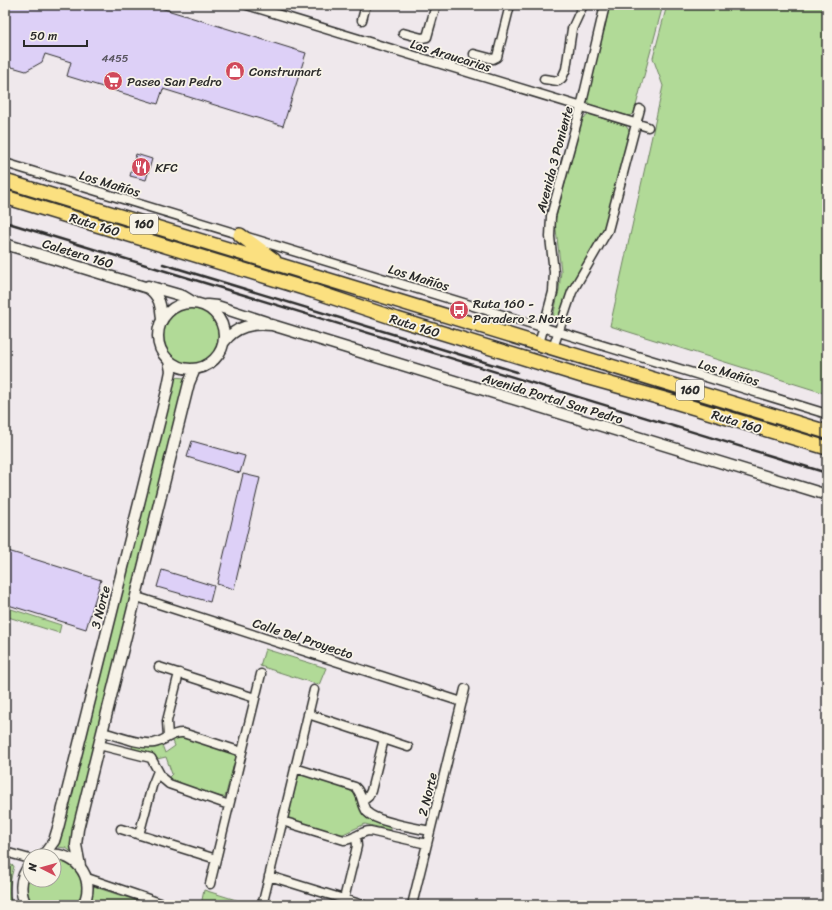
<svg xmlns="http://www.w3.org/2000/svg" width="832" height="910" viewBox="0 0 832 910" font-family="Sriracha,sans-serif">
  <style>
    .green { fill: #b1da97; stroke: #6e8261 }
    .building { fill: #ddd0f7; stroke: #2b2b2b }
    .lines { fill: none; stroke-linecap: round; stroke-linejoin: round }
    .minor-casing { stroke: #2b2b2b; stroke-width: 11 }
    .tertiary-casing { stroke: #2b2b2b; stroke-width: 13 }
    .trunk-casing { stroke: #2b2b2b; stroke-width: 16 }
    .minor { stroke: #f7f3e8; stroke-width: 8 }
    .tertiary { stroke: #f7f3e8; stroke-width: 10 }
    .trunk { stroke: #fbe080; stroke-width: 13 }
    .rail { stroke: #2b2b2b; stroke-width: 2.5 }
    .labels { text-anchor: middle; stroke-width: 3.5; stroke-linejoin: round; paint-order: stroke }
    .number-label { font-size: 11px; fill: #58545e }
    .shield { fill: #f7f3e8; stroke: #686764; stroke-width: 1 }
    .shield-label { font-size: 12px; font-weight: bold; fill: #2b2b2b }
    .street-label { font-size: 13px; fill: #2b2b2b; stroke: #f7f3e8 }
    .poi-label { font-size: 13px; fill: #2b2b2b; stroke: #f7f3e8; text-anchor: start }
  </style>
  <rect width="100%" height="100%" fill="#efe8ec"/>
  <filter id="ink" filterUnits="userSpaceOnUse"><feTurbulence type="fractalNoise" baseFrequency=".025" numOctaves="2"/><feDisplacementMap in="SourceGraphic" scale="8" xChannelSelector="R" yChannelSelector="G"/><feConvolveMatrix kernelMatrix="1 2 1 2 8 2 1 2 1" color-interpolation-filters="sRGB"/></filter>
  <g filter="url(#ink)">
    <path class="green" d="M 610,5 L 663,5 L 634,113 L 629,116 L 589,105 L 587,99 Z
      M 667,5 L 827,5 L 827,394 L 610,326 L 663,86 L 653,58 Z
      M 590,114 L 626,126 L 630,132 L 605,227 L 568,290 L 558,318 L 553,317 L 559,290 L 561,271 L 555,221 L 582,119 Z
      M162 335a29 29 0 1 1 58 0a29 29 0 1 1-58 0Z
      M 173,377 L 185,378 L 72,836 L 73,853 L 66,848 L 58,847 L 59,842 Z
      M 5,607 L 61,625 L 59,633 L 5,616 Z
      M 265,649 L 326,668 L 319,685 L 260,666 Z
      M 178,736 L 182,736 L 233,754 L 236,757 L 225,797 L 222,797 L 176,784 L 168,778 L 172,774 L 166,757 L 157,759 L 152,754 L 132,748 L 133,744 L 155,747 L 162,745 L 165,753 L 175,746 L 173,741 Z
      M 299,773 C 319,779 346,783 360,799 L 361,808 L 366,818 L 390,826 L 390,830 L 365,824 L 341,835 L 287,819 Z
      M 54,859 C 74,859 77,870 85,886 L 80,905 L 31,905 C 26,895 24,884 30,874 L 30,880 L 54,880 Z
      M 5,863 L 14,866 C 11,879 6,893 13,905 L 5,905 Z
      M 94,886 L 101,889 L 150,905 L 89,905 Z
      M 204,890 L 252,905 L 201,905 Z"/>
    <path class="building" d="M 5,5 L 151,5 L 306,53 L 283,126 L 163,89 L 158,104 L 67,76 L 71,62 L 45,54 L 42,62 L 26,71 L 5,65 Z
      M 136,154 L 152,159 L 146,180 L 130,176 Z
      M 192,441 L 245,456 L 240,473 L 187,457 Z
      M 243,474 L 260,478 L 234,589 L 217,584 Z
      M 5,550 L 101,580 L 86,629 L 5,604 Z
      M 162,570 L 214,586 L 210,602 L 157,587 Z"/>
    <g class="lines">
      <defs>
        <path id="minor" d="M 247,5 L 648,127
          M 362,20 L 366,5
          M 403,33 L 422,38 L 427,37 L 436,5
          M 474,54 L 493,59 L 497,57 L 510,5
          M 544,79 L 558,81 L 562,78 L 566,69 L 572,29 L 583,5
          M 5,163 L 827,414
          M 539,344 L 553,292 L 554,272 L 550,237 L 551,216 L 581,107 L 605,5
          M 553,348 L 572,292 L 608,230 L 640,109
          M 137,597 L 462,702
          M 159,667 L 255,698
          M 308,714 L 408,747
          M 103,732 C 118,736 139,745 154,743 C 165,741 172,732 183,733 L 242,752
          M 168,737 L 167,721 L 179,673
          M 99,745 L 151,758 L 162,778 L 169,784 L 229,805
          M 295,768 L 355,787 C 363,794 361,804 367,812 C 376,822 416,828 430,831
          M 363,801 L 368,797 L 371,791 L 384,739
          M 282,821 L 344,840 C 354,840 360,831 370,831 L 427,844
          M 121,829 L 216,859
          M 139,835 L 152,786 L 158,771
          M 5,852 L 30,859
          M 269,876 L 363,905
          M 87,878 L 166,905
          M 210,884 L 261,674
          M 344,899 L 357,846 L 356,836
          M 263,902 L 314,690
          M 412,905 L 465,689"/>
        <path id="tertiary" d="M 5,244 L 148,288 C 160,296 161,306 162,320
          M 148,286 L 183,296 L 193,302
          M158 336a33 33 0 1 1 66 0a33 33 0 1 1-66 0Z
          M 207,305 L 217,306 L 266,322
          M 224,342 C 236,326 252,323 272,325 L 827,495
          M 43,856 L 54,841 L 58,828 L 167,391 L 171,371 L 169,361
          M 43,856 C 73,848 98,877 83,905
          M 80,866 L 76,845 L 78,829 L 189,383 L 195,369
          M 26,905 C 19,891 20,877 30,865"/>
        <path id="trunk" d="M 5,181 L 827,432
          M 5,197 L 313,291 L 397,319 L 582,376 L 668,400 L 827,448
          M 240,235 L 274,260"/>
      </defs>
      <use href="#minor" class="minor-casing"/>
      <use href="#tertiary" class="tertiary-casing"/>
      <use href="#trunk" class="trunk-casing"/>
      <use href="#minor" class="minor"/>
      <use href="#tertiary" class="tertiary"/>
      <use href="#trunk" class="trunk"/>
      <path class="rail" d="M 5,222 L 827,473
        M 163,264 L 517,372"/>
    </g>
  </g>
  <defs>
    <symbol id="shop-disc" viewBox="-11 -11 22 22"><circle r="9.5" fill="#d1495b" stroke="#f7f3e8"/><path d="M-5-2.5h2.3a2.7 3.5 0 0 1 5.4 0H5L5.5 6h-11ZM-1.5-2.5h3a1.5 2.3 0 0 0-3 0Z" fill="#fff"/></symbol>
    <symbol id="supermarket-disc" viewBox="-11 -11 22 22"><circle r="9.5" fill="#d1495b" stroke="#f7f3e8"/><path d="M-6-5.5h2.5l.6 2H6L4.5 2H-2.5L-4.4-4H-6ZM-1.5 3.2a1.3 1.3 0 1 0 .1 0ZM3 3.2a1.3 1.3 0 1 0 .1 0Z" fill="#fff"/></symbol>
    <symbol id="restaurant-disc" viewBox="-11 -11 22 22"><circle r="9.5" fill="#d1495b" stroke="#f7f3e8"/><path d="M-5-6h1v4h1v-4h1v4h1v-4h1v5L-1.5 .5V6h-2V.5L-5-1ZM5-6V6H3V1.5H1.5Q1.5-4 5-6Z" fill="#fff"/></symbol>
    <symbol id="bus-disc" viewBox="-11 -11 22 22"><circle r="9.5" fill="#d1495b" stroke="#f7f3e8"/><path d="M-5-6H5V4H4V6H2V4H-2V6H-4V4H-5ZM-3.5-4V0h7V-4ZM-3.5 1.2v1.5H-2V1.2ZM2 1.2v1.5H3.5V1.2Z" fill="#fff"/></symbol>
  </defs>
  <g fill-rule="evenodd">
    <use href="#shop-disc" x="224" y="60" width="22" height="22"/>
    <use href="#supermarket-disc" x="102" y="70" width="22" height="22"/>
    <use href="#restaurant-disc" x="130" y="156" width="22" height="22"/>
    <use href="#bus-disc" x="448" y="299" width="22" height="22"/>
  </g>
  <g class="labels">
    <g class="number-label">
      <text x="115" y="62">4455</text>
    </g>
    <g class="shield">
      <rect x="130" y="214" width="28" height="20" rx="3"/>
      <rect x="676" y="380" width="28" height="20" rx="3"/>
    </g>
    <g class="shield-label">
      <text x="144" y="228">160</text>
      <text x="690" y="394">160</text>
    </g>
    <g class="street-label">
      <text transform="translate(451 55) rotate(17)" y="5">Las Araucarias</text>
      <text transform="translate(554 159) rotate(-75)" y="5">Avenida 3 Poniente</text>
      <text transform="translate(110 183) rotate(17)" y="5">Los Mañíos</text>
      <text transform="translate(95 224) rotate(17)" y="5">Ruta 160</text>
      <text transform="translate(78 253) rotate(17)" y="5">Caletera 160</text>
      <text transform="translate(419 277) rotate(17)" y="5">Los Mañíos</text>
      <text transform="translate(415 325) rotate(17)" y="5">Ruta 160</text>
      <text transform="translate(729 372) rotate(17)" y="5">Los Mañíos</text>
      <text transform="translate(553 398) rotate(17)" y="5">Avenida Portal San Pedro</text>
      <text transform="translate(737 421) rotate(17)" y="5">Ruta 160</text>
      <text transform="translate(100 607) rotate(-76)" y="5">3 Norte</text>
      <text transform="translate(303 638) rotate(18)" y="5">Calle Del Proyecto</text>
      <text transform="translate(427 794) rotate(-76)" y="5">2 Norte</text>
    </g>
    <g class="poi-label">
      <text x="249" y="76">Construmart</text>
      <text x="127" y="86">Paseo San Pedro</text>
      <text x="155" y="172">KFC</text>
      <text x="473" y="308">Ruta 160 -<tspan x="473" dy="15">Paradero 2 Norte</tspan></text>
    </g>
  </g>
  <rect width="832" height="910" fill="none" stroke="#f7f3e8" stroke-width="20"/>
  <rect x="10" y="10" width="812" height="890" fill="none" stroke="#2b2b2b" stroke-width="1.5" filter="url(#ink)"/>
  <g transform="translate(42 868) rotate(276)"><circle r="19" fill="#f7f3e8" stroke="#a5a39c"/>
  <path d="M0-3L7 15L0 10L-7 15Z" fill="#d1495b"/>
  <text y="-6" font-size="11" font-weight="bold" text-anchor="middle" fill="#2b2b2b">N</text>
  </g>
  <path d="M24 40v6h63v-6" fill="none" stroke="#2b2b2b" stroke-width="2"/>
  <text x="30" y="40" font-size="12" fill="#2b2b2b" stroke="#f7f3e8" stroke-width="3" paint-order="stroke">50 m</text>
</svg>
